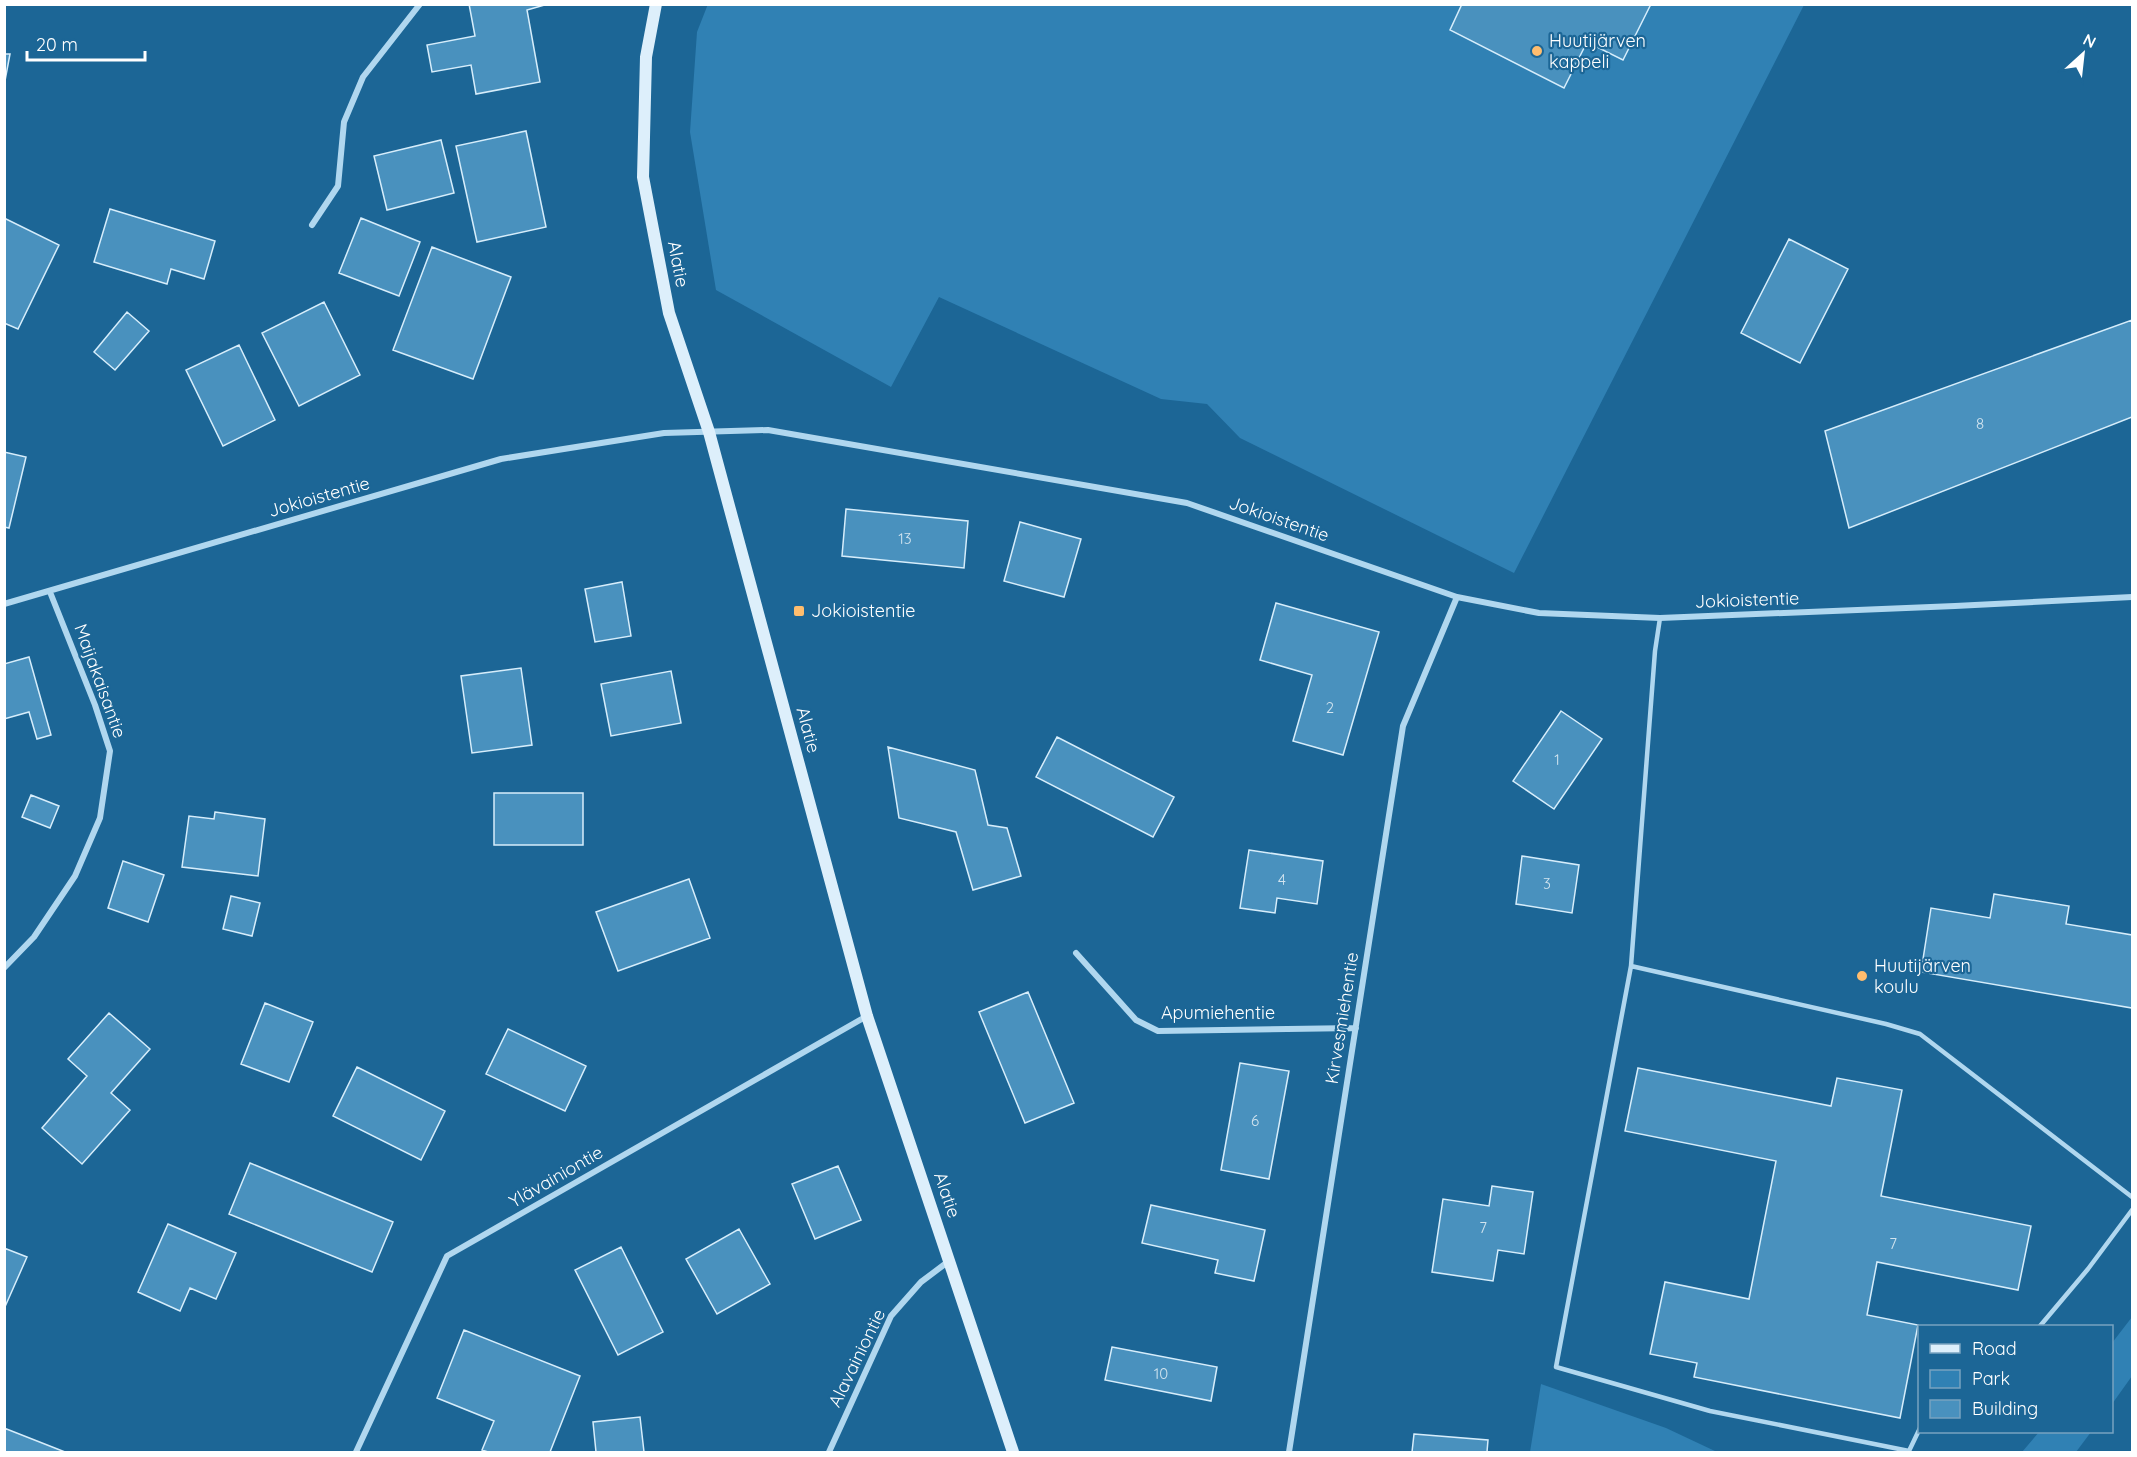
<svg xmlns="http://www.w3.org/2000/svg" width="2137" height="1457" viewBox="0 0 2137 1457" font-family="Quicksand,sans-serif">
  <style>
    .green { fill: #3081b4 }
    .building { fill: #4991be; stroke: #d6edfb; stroke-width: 1.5 }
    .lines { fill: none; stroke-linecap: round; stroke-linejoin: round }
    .lane { stroke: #b0d7ef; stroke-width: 4.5 }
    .street { stroke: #b0d7ef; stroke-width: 6 }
    .secondary { stroke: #ddeffb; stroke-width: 12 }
    .poi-dot { fill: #ffbd6e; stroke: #1c6696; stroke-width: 2 }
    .labels { text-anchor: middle; stroke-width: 4.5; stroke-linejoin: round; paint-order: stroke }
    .number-label { font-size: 15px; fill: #d2e4ef }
    .poi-label { font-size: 18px; fill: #fff; stroke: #1c6696; text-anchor: start }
    .street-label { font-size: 18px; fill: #fff; stroke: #1c6696 }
  </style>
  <rect width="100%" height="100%" fill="#1c6696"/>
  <path class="green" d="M 708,4 L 1804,5 L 1514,573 L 1240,438 L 1207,404 L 1161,399 L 939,297 L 891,387 L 716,290 L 690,132 L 697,32 Z
    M 2132,1317 L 2132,1376 L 2112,1404 L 2112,1343 Z
    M 1541,1384 L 1666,1428 L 1717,1452 L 1530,1452 Z
    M 2039,1432 L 2091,1432 L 2076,1452 L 2022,1452 Z"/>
  <path class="building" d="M 469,4 L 548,4 L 527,10 L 540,82 L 476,94 L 471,65 L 432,72 L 427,45 L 475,36 Z
    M 1462,4 L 1651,4 L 1623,60 L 1587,42 L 1564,88 L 1450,30 Z
    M 4,54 L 10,54 L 4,86 Z
    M 526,131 L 546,227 L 477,242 L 456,146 Z
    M 441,140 L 454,193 L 387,210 L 374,156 Z
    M 110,209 L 215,241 L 204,279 L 171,269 L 167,284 L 94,262 Z
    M 4,218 L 59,245 L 18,329 L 4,323 Z
    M 361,218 L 420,242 L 399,296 L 339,273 Z
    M 1789,239 L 1848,269 L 1800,363 L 1741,333 Z
    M 432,247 L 511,277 L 473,379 L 393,350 Z
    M 324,302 L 360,375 L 299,406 L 262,333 Z
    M 127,312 L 149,331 L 115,370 L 94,352 Z
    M 2132,320 L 2132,417 L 1849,528 L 1825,431 Z
    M 239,345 L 275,420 L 223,446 L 186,370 Z
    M 4,452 L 26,457 L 9,528 L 4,527 Z
    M 846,509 L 968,521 L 964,568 L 842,556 Z
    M 1020,522 L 1081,539 L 1064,597 L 1004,581 Z
    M 622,582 L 631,636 L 595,642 L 585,589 Z
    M 1276,603 L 1379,632 L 1343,755 L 1293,741 L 1312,675 L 1260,660 Z
    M 29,657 L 51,735 L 37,739 L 29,712 L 4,719 L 4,664 Z
    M 521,668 L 532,745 L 472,753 L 461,676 Z
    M 671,671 L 681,723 L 611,736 L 601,684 Z
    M 1561,711 L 1602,739 L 1554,809 L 1513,781 Z
    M 1057,737 L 1174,797 L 1153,837 L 1036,777 Z
    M 888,747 L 975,770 L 988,825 L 1007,828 L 1021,876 L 973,890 L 956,832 L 899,818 Z
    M 494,793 L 583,793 L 583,845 L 494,845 Z
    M 31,795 L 59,806 L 50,828 L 22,817 Z
    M 215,812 L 265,819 L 258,876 L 182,867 L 189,816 L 214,819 Z
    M 1249,850 L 1323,861 L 1317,904 L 1277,898 L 1275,913 L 1240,908 Z
    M 1522,856 L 1579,865 L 1572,913 L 1516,904 Z
    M 123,861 L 164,875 L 148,922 L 108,908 Z
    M 689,879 L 710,938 L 618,971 L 596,912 Z
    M 1994,894 L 2069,906 L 2066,924 L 2132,935 L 2132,1008 L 1921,972 L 1931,908 L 1990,918 Z
    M 231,896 L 260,903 L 252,936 L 223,929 Z
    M 1028,992 L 1074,1103 L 1025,1123 L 979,1012 Z
    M 265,1003 L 313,1022 L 289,1082 L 241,1064 Z
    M 109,1013 L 150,1049 L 111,1093 L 130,1110 L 82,1164 L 42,1128 L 87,1076 L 68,1059 Z
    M 508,1029 L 586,1066 L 565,1111 L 486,1074 Z
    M 1240,1063 L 1289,1071 L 1269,1179 L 1221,1170 Z
    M 357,1067 L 445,1111 L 421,1160 L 333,1116 Z
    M 1638,1068 L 1831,1106 L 1837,1078 L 1902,1090 L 1881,1196 L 2031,1226 L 2018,1290 L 1877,1262 L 1867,1315 L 1918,1325 L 1900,1418 L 1694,1377 L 1697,1363 L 1650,1354 L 1665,1282 L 1749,1299 L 1776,1161 L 1625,1131 Z
    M 250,1163 L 393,1222 L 372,1272 L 229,1214 Z
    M 838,1166 L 861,1220 L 815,1239 L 792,1184 Z
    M 1492,1186 L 1533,1192 L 1524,1254 L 1498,1250 L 1493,1281 L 1432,1272 L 1443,1199 L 1489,1206 Z
    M 1151,1205 L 1265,1230 L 1254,1281 L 1215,1273 L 1218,1260 L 1142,1243 Z
    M 168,1224 L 236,1253 L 216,1299 L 190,1288 L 180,1311 L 138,1292 Z
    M 739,1229 L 770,1284 L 717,1314 L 686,1259 Z
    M 621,1247 L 663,1332 L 618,1355 L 575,1270 Z
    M 4,1248 L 27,1257 L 4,1309 Z
    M 464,1330 L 580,1376 L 550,1452 L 488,1452 L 482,1450 L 494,1421 L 437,1398 Z
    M 1112,1347 L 1217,1367 L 1211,1401 L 1105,1380 Z
    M 640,1417 L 644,1452 L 596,1452 L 593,1422 Z
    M 4,1428 L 65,1452 L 4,1452 Z
    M 1414,1434 L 1488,1440 L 1487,1452 L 1412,1452 Z"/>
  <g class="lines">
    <path class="lane" d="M 1660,618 L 1655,651 L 1631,966 L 1556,1367 L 1710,1411 L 1909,1451 L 1920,1428
      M 1631,966 L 1886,1024 L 1920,1034 L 2132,1197
      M 2040,1326 L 2088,1269 L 2132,1210"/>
    <path class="street" d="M 312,225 L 338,186 L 344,122 L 363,77 L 420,4
      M 4,604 L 501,459 L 664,433 L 768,430 L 1187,503 L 1457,597 L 1539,613 L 1660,618 L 1955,606 L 2132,597
      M 1076,953 L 1136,1020 L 1158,1031 L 1356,1028
      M 4,968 L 34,937 L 75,876 L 100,818 L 110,751 L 95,705 L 50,592
      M 356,1452 L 447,1256 L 867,1016
      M 829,1452 L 891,1316 L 921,1282 L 949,1261
      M 1289,1452 L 1403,726 L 1457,597"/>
    <path class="secondary" d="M 656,4 L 646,57 L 643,177 L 669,313 L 709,432 L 867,1016 L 1013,1452"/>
  </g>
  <g class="poi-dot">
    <circle cx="1537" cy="51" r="6"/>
    <rect x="793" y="605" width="12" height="12" rx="3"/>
    <circle cx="1862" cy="976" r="6"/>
  </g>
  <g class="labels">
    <g class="number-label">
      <text x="1980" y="429">8</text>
      <text x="905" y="544">13</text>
      <text x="1330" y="713">2</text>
      <text x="1557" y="765">1</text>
      <text x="1282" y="885">4</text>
      <text x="1547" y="889">3</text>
      <text x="1255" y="1126">6</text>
      <text x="1483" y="1233">7</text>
      <text x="1893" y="1249">7</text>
      <text x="1161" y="1379">10</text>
    </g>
    <g class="poi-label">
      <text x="1549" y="47">Huutijärven<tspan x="1549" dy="21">kappeli</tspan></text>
      <text x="811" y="617">Jokioistentie</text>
      <text x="1874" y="972">Huutijärven<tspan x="1874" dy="21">koulu</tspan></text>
    </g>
    <g class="street-label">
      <text transform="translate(678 264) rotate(79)" y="6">Alatie</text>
      <text transform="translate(319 497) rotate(-16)" y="6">Jokioistentie</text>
      <text transform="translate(1279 519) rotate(19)" y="6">Jokioistentie</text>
      <text transform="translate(1747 600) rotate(-2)" y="6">Jokioistentie</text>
      <text transform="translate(100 681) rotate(70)" y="6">Maijakaisantie</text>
      <text transform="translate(808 730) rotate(75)" y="6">Alatie</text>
      <text x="1218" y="1019">Apumiehentie</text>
      <text transform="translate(1342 1018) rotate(-81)" y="6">Kirvesmiehentie</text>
      <text transform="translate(556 1177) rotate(-30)" y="6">Ylävainiontie</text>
      <text transform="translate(947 1195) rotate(71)" y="6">Alatie</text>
      <text transform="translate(857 1358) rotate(-64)" y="6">Alavainiontie</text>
    </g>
  </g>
  <rect width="2137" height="1457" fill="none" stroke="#ffffff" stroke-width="12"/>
  <rect x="1918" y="1325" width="195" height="108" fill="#1c6696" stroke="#77a3c0" stroke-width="1.5"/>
  <rect x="1930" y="1344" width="30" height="9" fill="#ddeffb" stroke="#77a3c0" stroke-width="1.5"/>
  <text x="1972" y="1355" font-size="18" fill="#ffffff">Road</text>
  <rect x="1930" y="1370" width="30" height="18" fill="#3081b4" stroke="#77a3c0" stroke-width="1.5"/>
  <text x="1972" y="1385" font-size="18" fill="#ffffff">Park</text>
  <rect x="1930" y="1400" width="30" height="18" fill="#4991be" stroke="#77a3c0" stroke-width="1.5"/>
  <text x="1972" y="1415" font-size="18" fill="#ffffff">Building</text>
  <g transform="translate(2083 54) rotate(27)" stroke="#1c6696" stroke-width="4.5" paint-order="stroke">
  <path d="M0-4.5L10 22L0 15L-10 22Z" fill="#ffffff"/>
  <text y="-9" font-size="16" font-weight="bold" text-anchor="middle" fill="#ffffff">N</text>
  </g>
  <path d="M27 51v9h118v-9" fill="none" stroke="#ffffff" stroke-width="3"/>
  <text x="36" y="51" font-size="18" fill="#ffffff" stroke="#1c6696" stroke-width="4.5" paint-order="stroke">20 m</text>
</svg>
